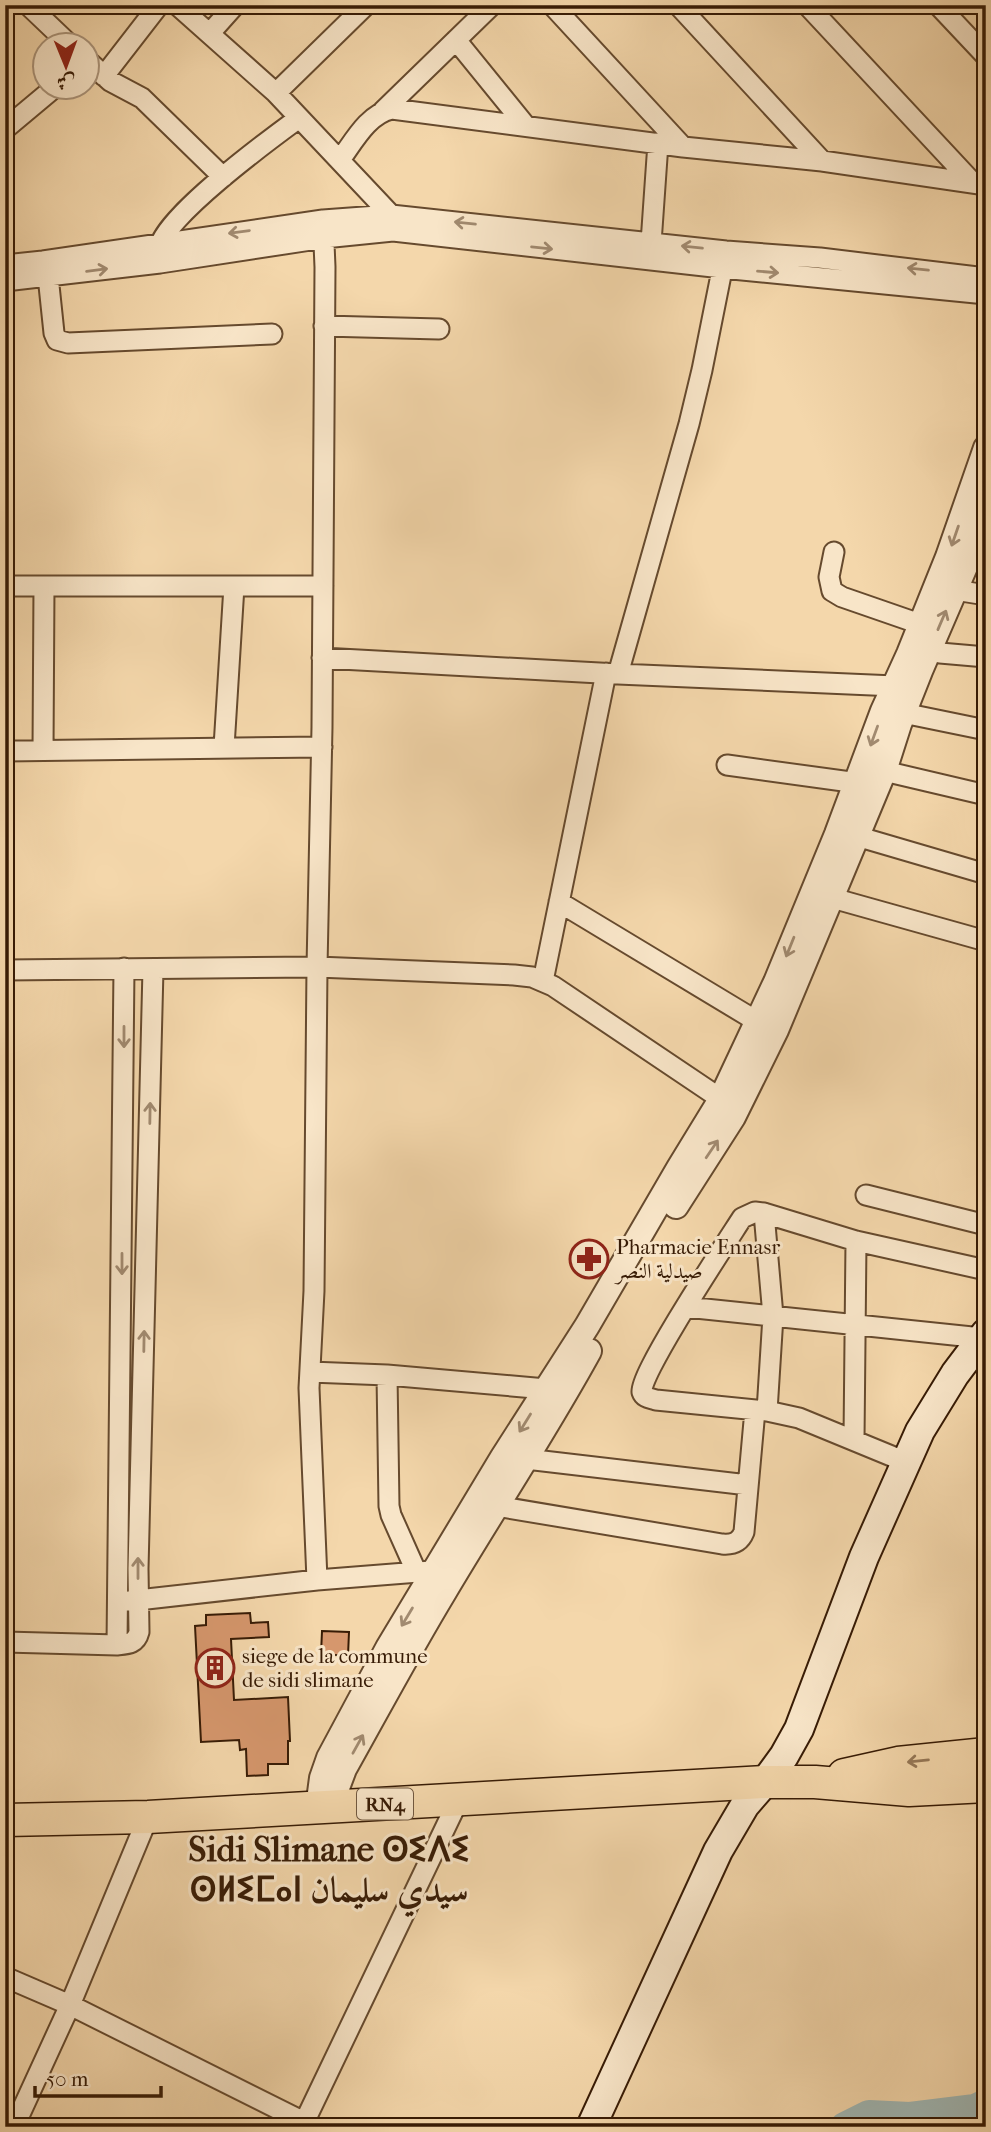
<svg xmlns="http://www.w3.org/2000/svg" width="991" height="2132" viewBox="0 0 991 2132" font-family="'IM FELL French Canon',Amiri,'Noto Sans Tifinagh',serif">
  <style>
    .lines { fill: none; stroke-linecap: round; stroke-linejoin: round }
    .river { stroke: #a0b7b4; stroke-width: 30 }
    .building { fill: #d6976d; stroke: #371b05; stroke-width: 2 }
    .minor-casing { stroke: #664a2e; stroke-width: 23 }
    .tertiary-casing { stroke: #664a2e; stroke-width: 28 }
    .secondary-casing { stroke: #371b05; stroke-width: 32 }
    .primary-casing { stroke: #371b05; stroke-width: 35 }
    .minor { stroke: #f8e5c8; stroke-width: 19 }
    .tertiary { stroke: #f8e5c8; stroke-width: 24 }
    .secondary { stroke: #f8e5c8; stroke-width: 28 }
    .primary { stroke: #f4d7ab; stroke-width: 32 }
    .oneway { stroke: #a18a70 }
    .oneway2 { stroke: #967958 }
    .labels { text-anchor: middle; stroke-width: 6; stroke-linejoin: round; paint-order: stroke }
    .shield { fill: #f8e5c8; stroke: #715840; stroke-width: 2 }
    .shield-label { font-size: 19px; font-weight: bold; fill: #371b05 }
    .poi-label { font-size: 21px; fill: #371b05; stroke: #f8e5c8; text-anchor: start }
    .town-label { font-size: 35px; font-weight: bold; fill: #371b05; stroke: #f8e5c8 }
  </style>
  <rect width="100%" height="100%" fill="#f4d7ab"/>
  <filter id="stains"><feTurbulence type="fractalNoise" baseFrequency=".00286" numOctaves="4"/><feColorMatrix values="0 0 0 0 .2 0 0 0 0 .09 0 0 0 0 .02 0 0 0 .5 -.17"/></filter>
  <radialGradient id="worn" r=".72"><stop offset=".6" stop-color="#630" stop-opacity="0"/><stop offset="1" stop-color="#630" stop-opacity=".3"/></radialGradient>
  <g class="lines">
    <path class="river" d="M 845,2127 L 869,2115 L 910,2117 L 975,2109 L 986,2104"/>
  </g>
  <path class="building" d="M 250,1613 L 251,1623 L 268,1622 L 269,1637 L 231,1639 L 234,1700 L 288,1697 L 290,1741 L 288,1741 L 288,1764 L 268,1764 L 268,1775 L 247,1776 L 246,1749 L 240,1750 L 239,1740 L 201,1742 L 195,1626 L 206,1625 L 206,1615 Z
    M 322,1631 L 349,1632 L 348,1656 L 321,1654 Z"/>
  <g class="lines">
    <defs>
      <path id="minor" d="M 28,5 L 71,46
        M 177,5 L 276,93 L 391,215 L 394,221
        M 552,5 L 683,147
        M 678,5 L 822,161
        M 807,5 L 973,183
        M 938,5 L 986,56
        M 210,33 L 235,5
        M 456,40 L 525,125
        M 88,61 L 110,81 L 142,98 L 223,177
        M 104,76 L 159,5
        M 276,93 L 366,5
        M 383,111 L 492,5
        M 5,129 L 54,88
        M 340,160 C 354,141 368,114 392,109 L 683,147 L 822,161 L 986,185
        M 651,243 L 658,143
        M 159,250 C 158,221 273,137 299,118
        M 5,265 L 43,261 L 323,220 L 391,215 L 726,251 L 820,258 L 986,278
        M 48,276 L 54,333 L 57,340 L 68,343 L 272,334
        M 5,281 L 160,263 L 324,238 L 393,231 L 722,268 L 986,294
        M 324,326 L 439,329
        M 834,552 L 829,577 L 832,591 L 842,597 L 920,624
        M 5,586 L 323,586
        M 955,590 L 986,595
        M 918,648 L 940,653 L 986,657
        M 322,658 L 618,674 L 895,686 L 905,688
        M 618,674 L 689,424 L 702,370 L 725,255
        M 903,713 L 986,730
        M 224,747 L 234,586
        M 43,750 L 44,586
        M 5,751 L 322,747
        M 727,765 L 858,783
        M 884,771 L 986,795
        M 846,833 L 986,874
        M 818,894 L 986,941
        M 559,902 L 758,1022
        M 5,970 L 317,967 L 514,975 L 532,977 L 553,986 L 730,1105
        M 543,981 L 606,673
        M 866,1195 L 986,1225
        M 764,1213 L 773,1316 L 767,1411
        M 686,1307 L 982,1338
        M 310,1372 L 387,1375 L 546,1389
        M 387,1375 L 389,1506 L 391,1515 L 416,1571
        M 854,1440 L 856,1241
        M 526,1459 L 748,1485
        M 906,1462 L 799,1418 L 767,1411 L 656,1400 C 650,1398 644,1398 642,1392 C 638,1376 728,1240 742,1218 L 755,1212 L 764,1213 L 856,1241 L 986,1270
        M 496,1506 L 722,1544 C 733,1545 740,1542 744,1532 L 755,1410
        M 317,1580 L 309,1388 L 314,1291 L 317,967 L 322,727 L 325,267 L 323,220
        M 129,1601 L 317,1580 L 444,1570
        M 5,1642 L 117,1645 C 128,1644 136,1644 139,1632 L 138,1569 L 153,969
        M 117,1645 L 124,968
        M 5,1977 L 70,2005 L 314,2127
        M 14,2127 L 70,2005 L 148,1817
        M 302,2127 L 459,1799"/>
      <path id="tertiary" d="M 676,1206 L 733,1117 L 776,1030 L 884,771 L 899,724 L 920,671 L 986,518
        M 333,1807 L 338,1785 L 344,1769 C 377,1710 409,1650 444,1592 C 492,1511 544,1433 589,1351
        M 318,1808 L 322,1778 L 329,1758 L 388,1648 L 503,1457 L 587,1326 L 679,1168 L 720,1101 L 776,982 L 837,834 L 883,711 L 909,654 L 948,557 L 986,448"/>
      <path id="secondary" d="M 591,2127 L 718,1851 L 745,1805 L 765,1782 L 784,1756 L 799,1729 L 864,1557 L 920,1431 L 955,1374 L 986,1333"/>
      <path id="primary" d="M 844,1775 L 898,1763 L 986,1754
        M 5,1820 L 148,1817 L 765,1782 L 815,1782 L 909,1790 L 986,1786"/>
    </defs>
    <use href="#minor" class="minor-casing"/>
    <use href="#tertiary" class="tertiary-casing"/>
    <use href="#secondary" class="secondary-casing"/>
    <use href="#primary" class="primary-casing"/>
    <use href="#minor" class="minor"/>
    <use href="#tertiary" class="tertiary"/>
    <use href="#secondary" class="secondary"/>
    <use href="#primary" class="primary"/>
  </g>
  <defs><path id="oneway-shaft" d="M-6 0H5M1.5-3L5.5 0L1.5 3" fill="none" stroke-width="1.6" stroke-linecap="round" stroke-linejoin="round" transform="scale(1.75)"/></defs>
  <g class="oneway">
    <use href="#oneway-shaft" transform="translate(465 223) rotate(-174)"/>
    <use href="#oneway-shaft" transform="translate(239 232) rotate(172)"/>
    <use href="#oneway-shaft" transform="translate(692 247) rotate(-174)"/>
    <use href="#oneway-shaft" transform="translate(542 248) rotate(6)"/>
    <use href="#oneway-shaft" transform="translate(918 269) rotate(-174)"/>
    <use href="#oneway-shaft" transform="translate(97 270) rotate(-7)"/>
    <use href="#oneway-shaft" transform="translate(768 272) rotate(5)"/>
    <use href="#oneway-shaft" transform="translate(955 536) rotate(109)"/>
    <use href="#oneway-shaft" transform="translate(942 620) rotate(-67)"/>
    <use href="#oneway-shaft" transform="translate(874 736) rotate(110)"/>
    <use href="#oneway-shaft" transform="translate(790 947) rotate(112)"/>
    <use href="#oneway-shaft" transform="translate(124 1037) rotate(90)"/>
    <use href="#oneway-shaft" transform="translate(150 1113) rotate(-89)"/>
    <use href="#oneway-shaft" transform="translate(712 1149) rotate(-56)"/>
    <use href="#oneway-shaft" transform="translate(122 1264) rotate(90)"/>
    <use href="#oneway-shaft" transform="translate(144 1341) rotate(-89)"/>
    <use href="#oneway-shaft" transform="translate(525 1423) rotate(122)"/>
    <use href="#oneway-shaft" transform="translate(138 1568) rotate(-90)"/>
    <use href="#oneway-shaft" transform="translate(407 1617) rotate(121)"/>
    <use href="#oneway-shaft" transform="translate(358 1744) rotate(-61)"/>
  </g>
  <use class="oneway2" href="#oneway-shaft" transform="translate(918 1761) rotate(174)"/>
  <defs>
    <symbol id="pharmacy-ring" viewBox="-11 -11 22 22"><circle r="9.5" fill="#f8e5c8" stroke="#8f2418" stroke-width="1.5"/><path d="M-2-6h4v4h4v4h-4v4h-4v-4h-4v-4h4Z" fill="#8f2418"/></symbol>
    <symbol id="building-ring" viewBox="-11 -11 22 22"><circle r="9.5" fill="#f8e5c8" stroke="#8f2418" stroke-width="1.5"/><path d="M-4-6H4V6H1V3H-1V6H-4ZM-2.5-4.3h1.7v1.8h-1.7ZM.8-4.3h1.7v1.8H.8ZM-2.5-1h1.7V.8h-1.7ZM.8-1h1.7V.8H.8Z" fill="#8f2418"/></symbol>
  </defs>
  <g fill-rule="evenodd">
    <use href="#pharmacy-ring" x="567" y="1237" width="44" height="44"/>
    <use href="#building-ring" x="193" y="1646" width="44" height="44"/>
  </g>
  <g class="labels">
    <rect class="shield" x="357" y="1788.5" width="56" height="31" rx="5"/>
    <g class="shield-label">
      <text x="385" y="1811">RN4</text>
    </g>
    <g class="poi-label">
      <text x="616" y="1254">Pharmacie Ennasr<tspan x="616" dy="24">صيدلية النصر</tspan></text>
      <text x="242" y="1663">siege de la commune<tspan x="242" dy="24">de sidi slimane</tspan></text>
    </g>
    <g class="town-label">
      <text x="329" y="1861">Sidi Slimane ⵙⵉⴷⵉ<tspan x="329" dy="40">ⵙⵍⵉⵎⴰⵏ سيدي سليمان</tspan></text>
    </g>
  </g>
  <rect width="991" height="2132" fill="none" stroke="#f4d7ab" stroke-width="28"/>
  <rect x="7" y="7" width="977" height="2118" fill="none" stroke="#371b05" stroke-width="3.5"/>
  <rect x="14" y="14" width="963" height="2104" fill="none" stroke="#371b05" stroke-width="2"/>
  <g transform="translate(66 66) rotate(179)"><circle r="33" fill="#f8e5c8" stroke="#ab947a" stroke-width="2"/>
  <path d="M0-5L12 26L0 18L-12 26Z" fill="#8f2418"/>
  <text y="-10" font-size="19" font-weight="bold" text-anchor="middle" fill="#371b05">ش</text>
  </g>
  <path d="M35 2086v10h126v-10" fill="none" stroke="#371b05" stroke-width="3.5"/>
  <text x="46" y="2086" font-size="21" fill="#371b05" stroke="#f8e5c8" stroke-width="5" paint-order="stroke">50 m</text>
  <rect width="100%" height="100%" filter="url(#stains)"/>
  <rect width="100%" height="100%" fill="url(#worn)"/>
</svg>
